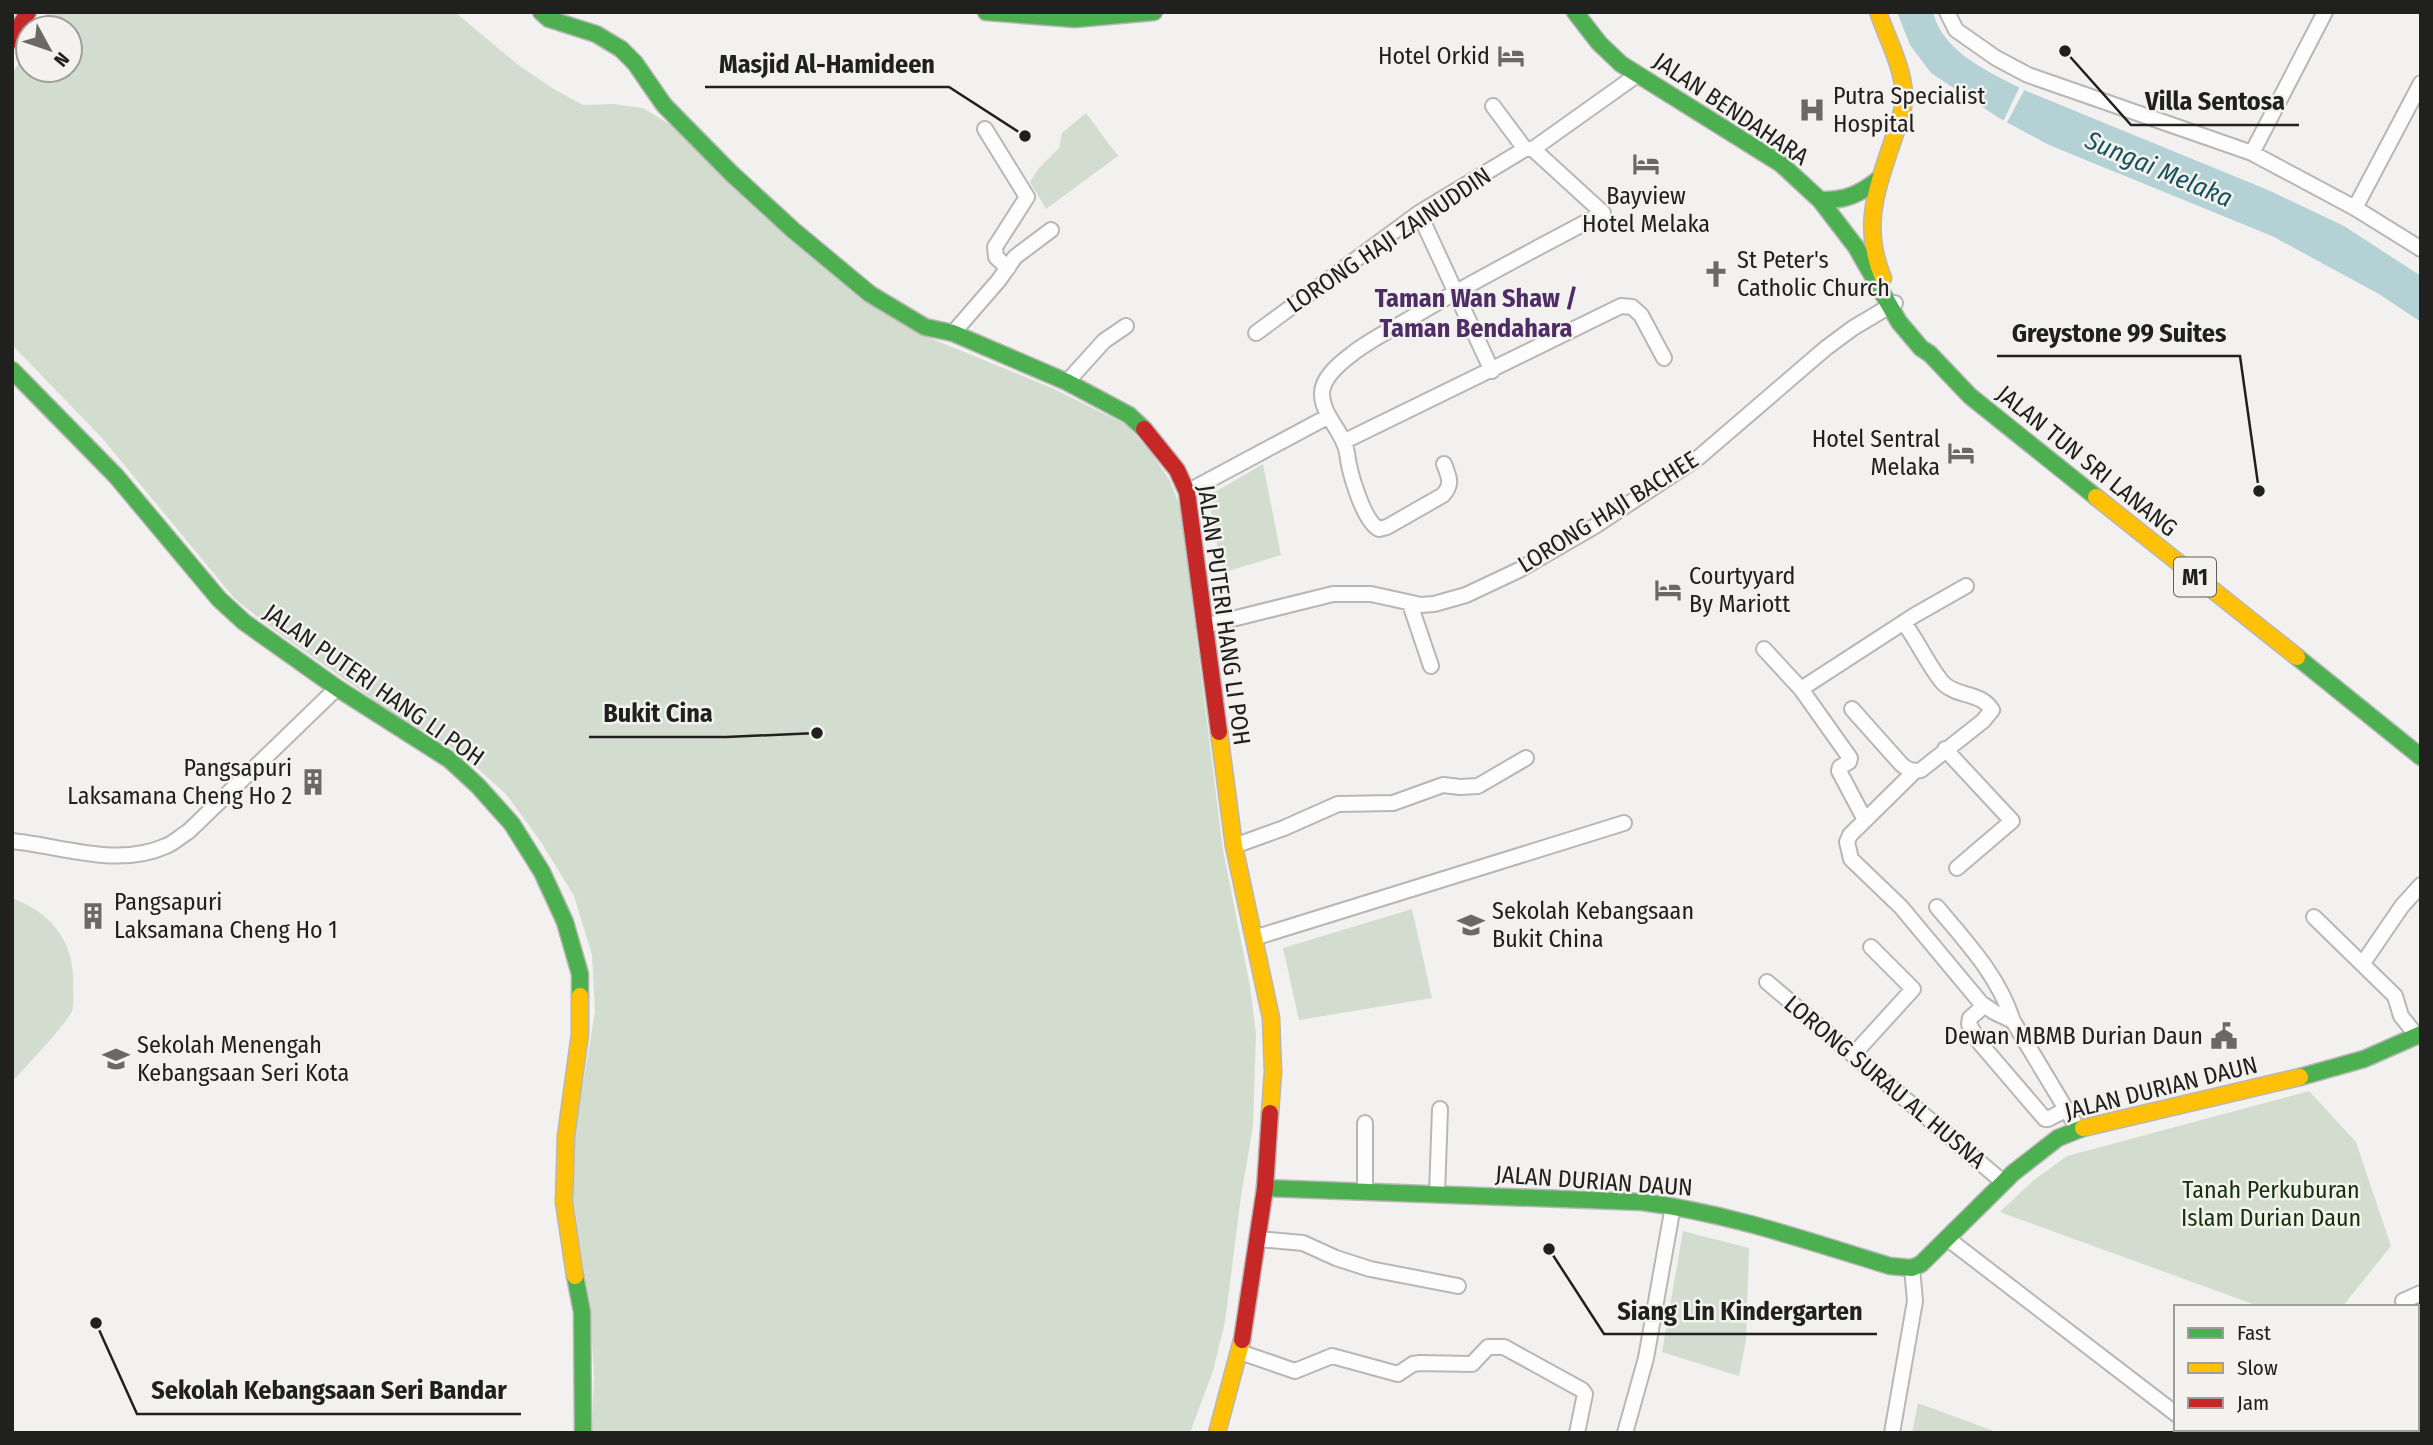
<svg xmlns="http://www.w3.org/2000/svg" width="2433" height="1445" viewBox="0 0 2433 1445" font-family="'Fira Sans Condensed',sans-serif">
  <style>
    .green { fill: #d3ddcf }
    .water { fill: #b4d1d6 }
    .pier { fill: #f2f1f0 }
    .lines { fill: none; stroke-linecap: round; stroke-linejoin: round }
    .street-casing { stroke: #b8b7b6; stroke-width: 18 }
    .fast-casing { stroke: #b8b7b6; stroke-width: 19 }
    .slow-casing { stroke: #b8b7b6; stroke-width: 19 }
    .jam-casing { stroke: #b8b7b6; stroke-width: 19 }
    .street { stroke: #fdfdfd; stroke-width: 14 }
    .fast { stroke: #4caf50; stroke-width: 16 }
    .slow { stroke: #ffc107; stroke-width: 16 }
    .jam { stroke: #c62828; stroke-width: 16 }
    .labels { text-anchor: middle; stroke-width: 5; stroke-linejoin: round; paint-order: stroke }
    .shield { fill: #f3f2ef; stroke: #5f5f5d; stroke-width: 2 }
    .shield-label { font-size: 23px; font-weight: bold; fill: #20201f }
    .poi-label { font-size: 24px; fill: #20201f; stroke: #f3f2ef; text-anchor: start }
    .street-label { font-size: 24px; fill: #20201f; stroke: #f3f2ef }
    .park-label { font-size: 24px; fill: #143208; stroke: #f3f2ef }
    .water-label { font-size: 26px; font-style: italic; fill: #16525b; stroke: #f3f2ef }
    .neighbourhood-label { font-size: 26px; font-weight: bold; fill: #4e2c65; stroke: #f3f2ef }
    .leader { fill: none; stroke: #20201f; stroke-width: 2.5 }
    .callout-dot { fill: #20201f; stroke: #f3f2ef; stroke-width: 2.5 }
    .callout-label { font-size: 26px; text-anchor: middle; font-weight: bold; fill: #20201f; stroke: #f3f2ef; stroke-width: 5; stroke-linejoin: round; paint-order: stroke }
  </style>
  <rect width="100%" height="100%" fill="#f2f1f0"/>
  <path class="green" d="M 47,12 L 455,12 L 517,64 L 552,88 L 583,105 L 613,104 L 643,108 L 671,125 L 865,299 L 935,340 L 1052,388 L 1125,424 L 1151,452 L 1170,481 L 1180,506 L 1223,850 L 1250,986 L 1256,1034 L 1253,1126 L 1241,1196 L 1225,1322 L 1213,1371 L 1190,1433 L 592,1433 L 594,1377 L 590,1309 L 574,1202 L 573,1144 L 595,1012 L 592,955 L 574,896 L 541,842 L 506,794 L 459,752 L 394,714 L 277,632 L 235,599 L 102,438 L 12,345 L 12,74 L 28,49 L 28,70 L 70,70 L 70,28 L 39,28 Z
    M 1086,113 L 1118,156 L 1046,209 L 1030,182 L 1038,169 L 1059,148 L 1062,133 Z
    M 1263,464 L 1281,555 L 1222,573 L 1208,496 Z
    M 12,898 C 54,914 76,944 73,990 C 73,996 74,1005 72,1011 C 68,1022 23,1070 12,1082 Z
    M 1412,909 L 1432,998 L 1299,1020 L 1283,948 Z
    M 2309,1091 L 2356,1142 L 2391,1246 L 2342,1307 L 2261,1307 L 2000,1212 L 2034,1180 L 2067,1156 Z
    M 1683,1231 L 1749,1248 L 1746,1340 L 1739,1376 L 1662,1352 Z
    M 1918,1403 L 1999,1433 L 1912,1433 Z"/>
  <path class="water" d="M 1897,12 L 1933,12 C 1943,53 1990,72 2024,90 L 2268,190 L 2344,226 L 2421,276 L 2421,322 L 2379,294 L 2272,236 L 2049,145 L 1999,118 L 1931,73 L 1910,45 Z"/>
  <path class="pier" d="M 2021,84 L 2026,87 L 2005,126 L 2002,124 Z"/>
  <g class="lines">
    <defs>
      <path id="street" d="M 1947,12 L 1956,30 L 1996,58 L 2028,75 L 2252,153 L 2355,208 L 2421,249
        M 985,129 L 1027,197 L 995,247 L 996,257 L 1008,268
        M 1533,149 L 1637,75
        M 2252,153 L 2325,12
        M 2355,208 L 2421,83
        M 1419,213 L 1492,371
        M 953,333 L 999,280 L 1015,257 L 1051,230
        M 1256,333 L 1419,213 L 1525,149
        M 1067,382 L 1104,341 L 1126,326
        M 1345,441 L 1621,306 L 1632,307 L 1641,315 L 1664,358
        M 1444,464 C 1449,477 1453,484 1443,495 L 1387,527 L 1379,529 C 1363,521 1349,471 1347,453 C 1344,432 1323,417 1322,395 C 1321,378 1340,363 1352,354 C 1371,339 1395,328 1416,315 C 1477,279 1540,247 1603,213 L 1533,149 L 1525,149 L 1493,106
        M 1187,492 L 1329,416
        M 1410,604 L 1431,666
        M 1204,626 L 1333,594 L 1371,594 L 1421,605 L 1434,604 L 1466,595 L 1519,570 L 1595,526 L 1698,458 L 1826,348 L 1853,328 L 1895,303
        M 1764,649 L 1801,689 L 1850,758 L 1849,762 L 1840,767 L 1839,771 L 1865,820
        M 1801,689 L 1915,615 L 1966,586
        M 1852,709 L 1901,764 C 1908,770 1912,772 1921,770 L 1983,721 L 1992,710 C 1981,692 1958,697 1944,684 C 1932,672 1917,640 1904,623
        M 1945,749 L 2012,821 L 1957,868
        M 1915,771 L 1850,835 L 1847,842 L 1851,859 L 1901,907 L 1981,1003 L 1994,1012 L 2013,1021 L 2078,1129
        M 12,841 C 62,846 117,868 166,846 C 174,843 181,836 189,831 L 337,688
        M 1234,846 L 1284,828 L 1338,804 L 1393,803 L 1443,785 L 1460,787 L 1478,786 L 1526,758
        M 1937,907 C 1967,943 1998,975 2013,1021
        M 2314,917 L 2395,996 L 2401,1016 L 2417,1036
        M 1254,938 L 1624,823
        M 2363,963 L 2402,906 L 2421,885
        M 1767,982 L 2003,1182
        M 1984,1006 L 1970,1018 L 1969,1024 L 1979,1042 L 2045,1119 L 2048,1119 L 2067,1109
        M 1853,1055 L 1913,989 L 1871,947
        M 1365,1123 L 1365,1192
        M 1437,1194 L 1440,1109
        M 1258,1239 L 1303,1243 L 1336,1258 L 1370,1269 L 1458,1286
        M 1948,1239 L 2176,1414
        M 2403,1301 L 2421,1293
        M 1240,1352 L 1295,1371 L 1332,1356 L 1398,1374 L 1413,1364 L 1420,1363 L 1472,1364 L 1488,1347 L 1504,1347 L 1582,1390 L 1585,1394 L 1577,1433
        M 2195,1429 L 2200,1433
        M 2383,1429 L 2387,1433
        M 1625,1433 L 1646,1358 L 1673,1206
        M 1892,1433 L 1915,1301 L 1912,1268
        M 2342,1433 L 2345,1429"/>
      <path id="fast" d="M 541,12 L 549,19 L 596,34 L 621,49 L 635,63 L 664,105 L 731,173 L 793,230 L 870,294 L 925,327 L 953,333 L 1067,382 L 1129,415 L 1144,429
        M 986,12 L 1075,19 L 1154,12
        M 1575,12 L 1599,43 L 1621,64 L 1781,164 L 1820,200 L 1856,247 L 1899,322 L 1921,348 L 1930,354 L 1970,396 L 2096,497
        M 1820,200 C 1845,201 1860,194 1879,179
        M 12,370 L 116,476 L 219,599 L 244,622 L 337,688 L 450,760 L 478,786 L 512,824 L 542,872 L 565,922 L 580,974 L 580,996
        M 2297,657 L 2421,757
        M 2300,1077 L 2364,1059 L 2421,1034
        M 1265,1188 L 1642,1202 C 1728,1213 1808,1241 1890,1266 L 1912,1268 L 1921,1264 L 2013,1173 L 2058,1138 L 2083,1128
        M 575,1276 L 582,1312 L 583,1433"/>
      <path id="slow" d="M 1878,12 C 1887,38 1903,67 1904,95 C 1905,109 1898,123 1894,137 C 1877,188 1861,226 1883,278
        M 2096,497 L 2297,657
        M 1219,732 L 1234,846 L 1271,1018 L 1273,1072 L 1270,1113
        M 2083,1128 L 2300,1077
        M 575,1276 L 564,1202 L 566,1136 L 580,1034 L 580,996
        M 1217,1433 L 1242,1340"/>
      <path id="jam" d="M 12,40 L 28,12
        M 1144,429 L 1177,470 L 1187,492 L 1219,732
        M 1242,1340 L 1265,1188 L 1270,1113"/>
    </defs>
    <use href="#street" class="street-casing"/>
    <use href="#fast" class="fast-casing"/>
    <use href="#slow" class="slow-casing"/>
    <use href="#jam" class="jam-casing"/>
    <use href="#street" class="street"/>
    <use href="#fast" class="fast"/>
    <use href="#slow" class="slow"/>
    <use href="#jam" class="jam"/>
  </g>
  <defs>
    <symbol id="hotel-bare" viewBox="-9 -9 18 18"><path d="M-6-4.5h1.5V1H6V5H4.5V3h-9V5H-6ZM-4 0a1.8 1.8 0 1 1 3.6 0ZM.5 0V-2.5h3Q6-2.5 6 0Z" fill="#6a6968" stroke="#f3f2ef" stroke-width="2.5" paint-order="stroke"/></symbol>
    <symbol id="hospital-bare" viewBox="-9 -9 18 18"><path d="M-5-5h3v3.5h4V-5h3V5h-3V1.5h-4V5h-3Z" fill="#6a6968" stroke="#f3f2ef" stroke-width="2.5" paint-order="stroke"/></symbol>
    <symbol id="church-bare" viewBox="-9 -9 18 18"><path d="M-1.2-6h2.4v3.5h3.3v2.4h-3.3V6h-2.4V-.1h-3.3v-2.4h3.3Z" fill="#6a6968" stroke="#f3f2ef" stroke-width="2.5" paint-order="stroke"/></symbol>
    <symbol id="building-bare" viewBox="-9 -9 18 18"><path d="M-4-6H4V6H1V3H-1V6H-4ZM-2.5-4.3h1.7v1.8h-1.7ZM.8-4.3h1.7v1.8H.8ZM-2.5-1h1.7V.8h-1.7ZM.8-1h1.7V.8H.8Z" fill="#6a6968" stroke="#f3f2ef" stroke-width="2.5" paint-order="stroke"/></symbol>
    <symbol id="school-bare" viewBox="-9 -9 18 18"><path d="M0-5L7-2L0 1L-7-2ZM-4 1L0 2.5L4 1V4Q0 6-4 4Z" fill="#6a6968" stroke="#f3f2ef" stroke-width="2.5" paint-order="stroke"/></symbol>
    <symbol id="civic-bare" viewBox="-9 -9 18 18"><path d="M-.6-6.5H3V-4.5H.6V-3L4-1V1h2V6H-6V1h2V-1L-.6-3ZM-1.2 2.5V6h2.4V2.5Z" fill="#6a6968" stroke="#f3f2ef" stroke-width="2.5" paint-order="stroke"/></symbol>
  </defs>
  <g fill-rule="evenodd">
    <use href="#hotel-bare" x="1492" y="37" width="38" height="38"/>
    <use href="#hospital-bare" x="1793" y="91" width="38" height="38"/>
    <use href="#hotel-bare" x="1627" y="145" width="38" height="38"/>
    <use href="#church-bare" x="1697" y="255" width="38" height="38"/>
    <use href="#hotel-bare" x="1942" y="434" width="38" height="38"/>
    <use href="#hotel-bare" x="1649" y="571" width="38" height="38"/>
    <use href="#building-bare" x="294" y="763" width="38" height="38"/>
    <use href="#building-bare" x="74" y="897" width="38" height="38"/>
    <use href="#school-bare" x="1452" y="906" width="38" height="38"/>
    <use href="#civic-bare" x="2205" y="1017" width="38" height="38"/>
    <use href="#school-bare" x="97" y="1040" width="38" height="38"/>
  </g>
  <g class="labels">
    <rect class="shield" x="2174" y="557.5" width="42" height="39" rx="5"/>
    <g class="shield-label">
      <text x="2195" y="585">M1</text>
    </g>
    <g class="poi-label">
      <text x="1490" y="64" text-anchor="end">Hotel Orkid</text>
      <text x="1833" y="104">Putra Specialist<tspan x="1833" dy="28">Hospital</tspan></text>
      <text x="1646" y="204" text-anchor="middle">Bayview<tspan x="1646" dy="28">Hotel Melaka</tspan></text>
      <text x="1737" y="268">St Peter's<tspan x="1737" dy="28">Catholic Church</tspan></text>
      <text x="1940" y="447" text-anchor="end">Hotel Sentral<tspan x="1940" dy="28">Melaka</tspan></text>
      <text x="1689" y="584">Courtyyard<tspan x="1689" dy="28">By Mariott</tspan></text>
      <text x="292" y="776" text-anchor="end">Pangsapuri<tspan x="292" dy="28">Laksamana Cheng Ho 2</tspan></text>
      <text x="114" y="910">Pangsapuri<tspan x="114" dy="28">Laksamana Cheng Ho 1</tspan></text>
      <text x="1492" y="919">Sekolah Kebangsaan<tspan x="1492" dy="28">Bukit China</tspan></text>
      <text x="2203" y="1044" text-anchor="end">Dewan MBMB Durian Daun</text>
      <text x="137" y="1053">Sekolah Menengah<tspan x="137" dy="28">Kebangsaan Seri Kota</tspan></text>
    </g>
    <g class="street-label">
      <text transform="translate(1731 109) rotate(34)" y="8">JALAN BENDAHARA</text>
      <text transform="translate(1389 240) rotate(-34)" y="8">LORONG HAJI ZAINUDDIN</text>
      <text transform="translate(2087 461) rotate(39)" y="8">JALAN TUN SRI LANANG</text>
      <text transform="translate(1608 512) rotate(-32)" y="8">LORONG HAJI BACHEE</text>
      <text transform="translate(1224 615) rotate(82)" y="8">JALAN PUTERI HANG LI POH</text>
      <text transform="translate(374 685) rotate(35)" y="8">JALAN PUTERI HANG LI POH</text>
      <text transform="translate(1885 1082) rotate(40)" y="8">LORONG SURAU AL HUSNA</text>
      <text transform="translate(2161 1088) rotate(-14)" y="8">JALAN DURIAN DAUN</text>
      <text transform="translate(1594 1181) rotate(4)" y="8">JALAN DURIAN DAUN</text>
    </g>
    <g class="park-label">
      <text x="2271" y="1198">Tanah Perkuburan<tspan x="2271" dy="28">Islam Durian Daun</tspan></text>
    </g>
    <g class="water-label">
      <text transform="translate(2159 169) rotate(23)" y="9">Sungai Melaka</text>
    </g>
    <g class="neighbourhood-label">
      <text x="1476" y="307">Taman Wan Shaw /<tspan x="1476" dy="30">Taman Bendahara</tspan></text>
    </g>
  </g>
  <path class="leader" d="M1025 136L949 87H705M2065 51L2131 125H2299M2259 491L2240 356H1997M817 733L726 737H589M1549 1249L1604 1334H1877M96 1323L137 1414H521"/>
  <g class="callout-dot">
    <circle cx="1025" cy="136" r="7"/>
    <circle cx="2065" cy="51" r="7"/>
    <circle cx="2259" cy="491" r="7"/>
    <circle cx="817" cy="733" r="7"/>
    <circle cx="1549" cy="1249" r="7"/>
    <circle cx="96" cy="1323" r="7"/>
  </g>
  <g class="callout-label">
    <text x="827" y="73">Masjid Al-Hamideen</text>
    <text x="2215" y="110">Villa Sentosa</text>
    <text x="2119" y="342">Greystone 99 Suites</text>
    <text x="658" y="722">Bukit Cina</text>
    <text x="1740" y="1320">Siang Lin Kindergarten</text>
    <text x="329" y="1399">Sekolah Kebangsaan Seri Bandar</text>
  </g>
  <rect width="2433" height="1445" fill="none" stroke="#20201f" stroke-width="28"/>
  <rect x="2174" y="1305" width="245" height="126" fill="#f3f2ef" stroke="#9f9e9c" stroke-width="2"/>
  <rect x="2188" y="1328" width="35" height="10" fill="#4caf50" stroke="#9f9e9c" stroke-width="2"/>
  <text x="2237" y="1340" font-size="21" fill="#20201f">Fast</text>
  <rect x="2188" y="1363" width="35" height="10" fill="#ffc107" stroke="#9f9e9c" stroke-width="2"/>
  <text x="2237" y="1375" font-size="21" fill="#20201f">Slow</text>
  <rect x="2188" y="1398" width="35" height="10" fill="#c62828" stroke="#9f9e9c" stroke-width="2"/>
  <text x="2237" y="1410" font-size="21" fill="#20201f">Jam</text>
  <g transform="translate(49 49) rotate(130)"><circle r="33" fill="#f3f2ef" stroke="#9f9e9c" stroke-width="2"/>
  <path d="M0-5L12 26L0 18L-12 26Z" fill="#6a6968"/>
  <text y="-10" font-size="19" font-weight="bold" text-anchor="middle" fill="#20201f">N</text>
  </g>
</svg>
